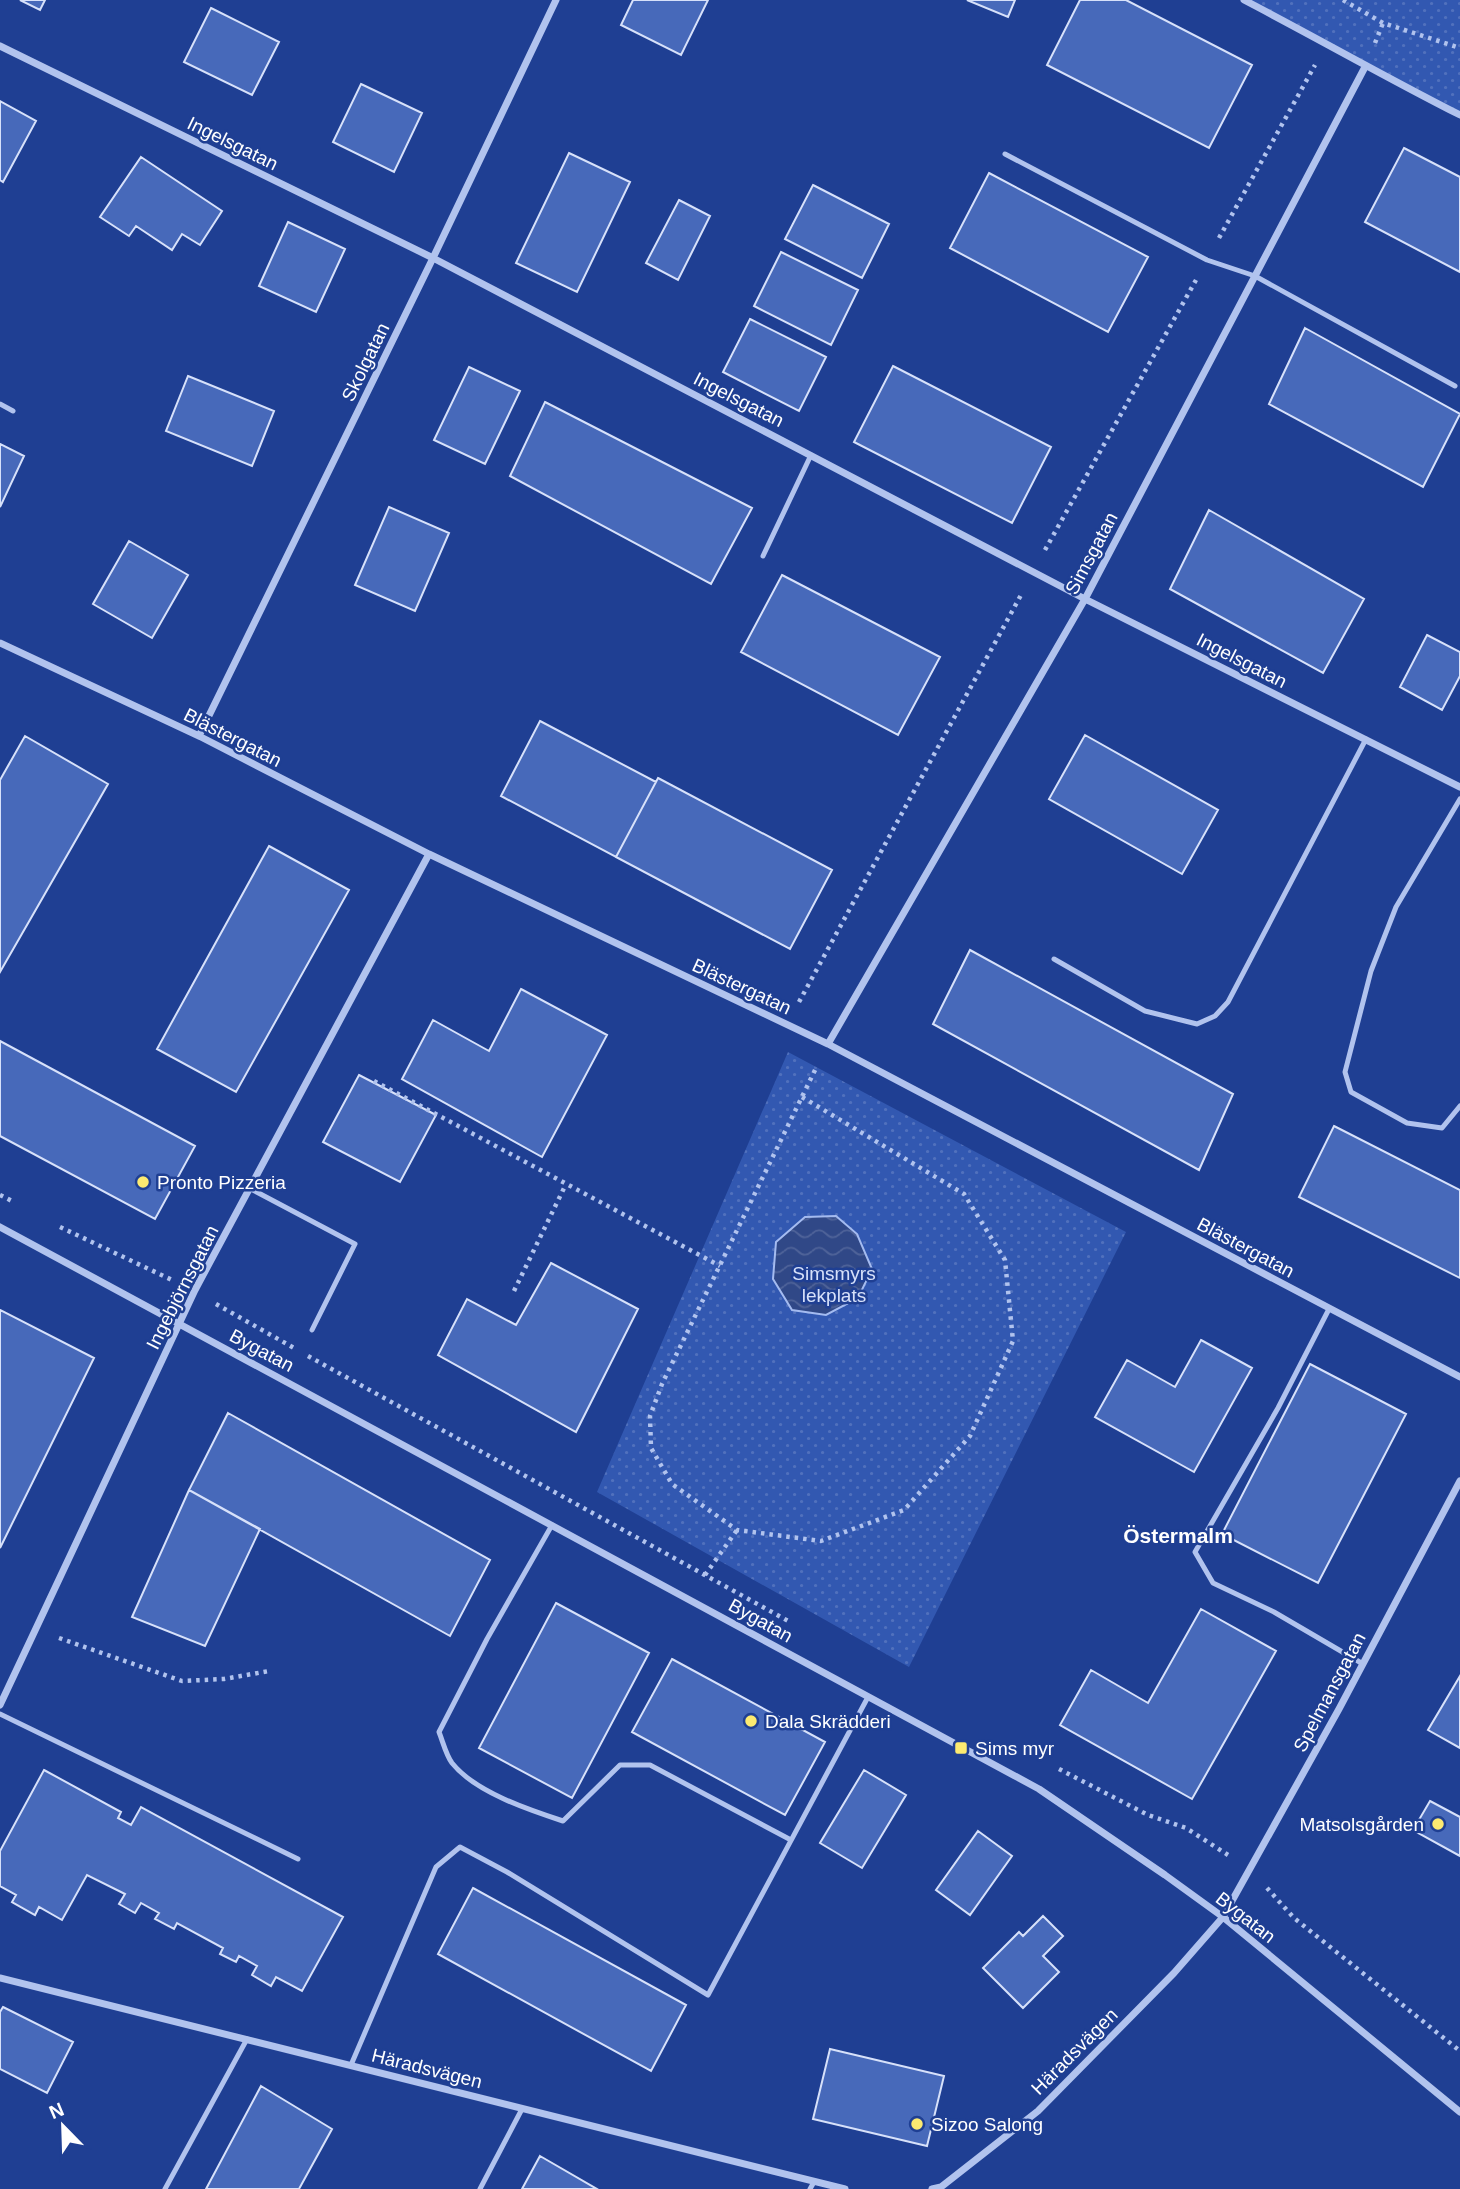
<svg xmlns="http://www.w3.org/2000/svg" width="1460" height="2189" viewBox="0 0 1460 2189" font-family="Helvetica,sans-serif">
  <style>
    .park { fill: url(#park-dots) }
    .water { fill: url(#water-waves); stroke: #a4bbf0; stroke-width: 2 }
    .building { fill: #4769ba; stroke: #d7e1fa; stroke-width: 2 }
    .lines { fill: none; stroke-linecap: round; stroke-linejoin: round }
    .path { stroke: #b1c3ee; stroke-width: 4.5; stroke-dasharray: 3.5 5; stroke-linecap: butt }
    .service { stroke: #b1c3ee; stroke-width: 5 }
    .minor { stroke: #b1c3ee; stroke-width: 7 }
    .poi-dot { fill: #fcea71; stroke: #1f3f93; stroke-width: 2.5 }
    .labels { text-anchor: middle; stroke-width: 5; stroke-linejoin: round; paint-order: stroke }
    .street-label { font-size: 19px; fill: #fff; stroke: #1f3f93 }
    .poi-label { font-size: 19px; fill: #fff; stroke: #1f3f93; text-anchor: start }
    .park-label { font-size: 19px; fill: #d7e1fa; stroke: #1f3f93 }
    .neighbourhood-label { font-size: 21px; font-weight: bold; fill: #fff; stroke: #1f3f93 }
  </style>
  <defs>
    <pattern id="park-dots" width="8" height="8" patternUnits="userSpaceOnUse" patternTransform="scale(1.75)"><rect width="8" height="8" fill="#3258b1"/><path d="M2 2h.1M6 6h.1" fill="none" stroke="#5171bd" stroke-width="1.8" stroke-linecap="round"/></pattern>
    <pattern id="water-waves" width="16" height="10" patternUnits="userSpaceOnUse" patternTransform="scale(1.75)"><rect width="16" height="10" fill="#304887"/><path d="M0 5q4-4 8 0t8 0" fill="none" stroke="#4f6399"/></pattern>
  </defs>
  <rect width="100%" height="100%" fill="#1f3f93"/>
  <path class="park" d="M 1244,0 L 1460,0 L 1460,115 Z
    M 788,1052 L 1126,1232 L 909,1667 L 597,1492 Z"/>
  <path class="water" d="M 836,1216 L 857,1234 L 872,1269 L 858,1298 L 826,1315 L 792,1310 L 773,1279 L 776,1242 L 805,1217 Z"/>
  <path class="building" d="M 20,0 L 45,0 L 40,10 Z
    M 633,0 L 708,0 L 681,55 L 621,25 Z
    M 967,0 L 1015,0 L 1008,17 Z
    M 1080,0 L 1126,0 L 1252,65 L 1209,148 L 1047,65 Z
    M 211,8 L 279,42 L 252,95 L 184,62 Z
    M 361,84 L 422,113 L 394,172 L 333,142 Z
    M 0,101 L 36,121 L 3,182 L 0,180 Z
    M 1404,148 L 1460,177 L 1460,272 L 1365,222 Z
    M 569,153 L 630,182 L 577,292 L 516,263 Z
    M 141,157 L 222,211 L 200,245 L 182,234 L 172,250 L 136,226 L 129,236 L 100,217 Z
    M 989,173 L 1148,257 L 1108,332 L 950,248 Z
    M 813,185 L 889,224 L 862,278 L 785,239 Z
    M 679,200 L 710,216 L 678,280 L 646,263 Z
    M 288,222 L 345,249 L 316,312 L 259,286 Z
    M 781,252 L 858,290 L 831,345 L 754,306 Z
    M 750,319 L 826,357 L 799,411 L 723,372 Z
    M 1305,328 L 1460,414 L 1423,487 L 1269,404 Z
    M 893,366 L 1051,447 L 1012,523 L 854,442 Z
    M 469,367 L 520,391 L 485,464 L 434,440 Z
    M 188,376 L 274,411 L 252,466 L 166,431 Z
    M 545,402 L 752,508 L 711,584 L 510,476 Z
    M 0,444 L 24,456 L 0,507 Z
    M 389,507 L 449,533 L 415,611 L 355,585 Z
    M 1209,510 L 1364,599 L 1323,673 L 1170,589 Z
    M 129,541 L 188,575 L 152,638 L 93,604 Z
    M 782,575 L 940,657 L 898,735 L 741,652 Z
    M 1427,635 L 1460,652 L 1460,676 L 1442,710 L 1400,687 Z
    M 540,721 L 656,782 L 616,857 L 501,796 Z
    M 1085,735 L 1218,810 L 1182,874 L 1049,799 Z
    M 25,736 L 108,784 L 0,972 L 0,780 Z
    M 658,778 L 832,870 L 790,949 L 616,857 Z
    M 269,846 L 349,890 L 236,1092 L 157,1049 Z
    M 970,950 L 1233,1094 L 1199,1170 L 933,1024 Z
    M 521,989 L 607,1035 L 542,1157 L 402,1079 L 433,1020 L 489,1051 Z
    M 0,1041 L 195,1146 L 155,1219 L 0,1136 Z
    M 359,1075 L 436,1115 L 400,1182 L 323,1142 Z
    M 1334,1126 L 1460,1190 L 1460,1278 L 1299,1197 Z
    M 551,1263 L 638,1309 L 576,1432 L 438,1355 L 467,1299 L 516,1325 Z
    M 0,1310 L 94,1358 L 0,1548 Z
    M 1201,1340 L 1252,1368 L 1194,1472 L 1095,1417 L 1127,1360 L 1175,1387 Z
    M 1310,1364 L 1406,1414 L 1318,1583 L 1222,1534 Z
    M 228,1413 L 490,1560 L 450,1636 L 189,1490 Z
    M 189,1490 L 260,1529 L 205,1646 L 132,1617 Z
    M 556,1603 L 649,1653 L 572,1798 L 479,1748 Z
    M 1201,1609 L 1276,1651 L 1192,1799 L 1060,1725 L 1091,1670 L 1148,1703 Z
    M 672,1659 L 825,1742 L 785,1815 L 632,1732 Z
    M 1460,1676 L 1460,1748 L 1428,1730 Z
    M 44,1770 L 121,1812 L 118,1818 L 131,1825 L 141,1807 L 343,1917 L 302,1991 L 276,1977 L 271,1986 L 252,1975 L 257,1966 L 239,1956 L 236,1962 L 220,1954 L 223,1948 L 177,1923 L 174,1929 L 155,1919 L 159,1913 L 141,1903 L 135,1913 L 119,1904 L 125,1894 L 87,1875 L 62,1920 L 39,1907 L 35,1915 L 12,1902 L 16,1895 L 0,1886 L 0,1851 Z
    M 864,1770 L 906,1795 L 862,1868 L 820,1843 Z
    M 1430,1801 L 1460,1817 L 1460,1856 L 1413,1830 Z
    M 978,1831 L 1012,1856 L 970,1915 L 936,1890 Z
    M 473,1888 L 686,2005 L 651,2071 L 438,1954 Z
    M 1043,1916 L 1063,1936 L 1043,1956 L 1059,1972 L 1023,2008 L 983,1968 L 1019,1932 L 1023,1936 Z
    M 3,2007 L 73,2042 L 47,2093 L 0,2069 L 0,2012 Z
    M 830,2049 L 944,2076 L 927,2146 L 813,2119 Z
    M 261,2086 L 332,2129 L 299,2189 L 206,2189 Z
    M 540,2156 L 597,2189 L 522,2189 Z"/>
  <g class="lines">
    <path class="path" d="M 1343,0 L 1383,23 L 1460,48
      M 1375,43 L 1383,23
      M 1219,238 L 1315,65
      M 1045,550 L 1196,280
      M 799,1002 L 1021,595
      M 374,1081 L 720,1266
      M 802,1097 L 964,1194 L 1005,1260 L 1013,1341 L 970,1436 L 904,1510 L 821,1541 L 737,1530 L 672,1484 L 651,1448 L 650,1416 L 662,1384 L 817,1066
      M 0,1195 L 12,1201
      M 60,1227 L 172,1280
      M 514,1291 L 566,1184
      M 216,1304 L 294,1348
      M 308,1356 L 790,1622
      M 705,1575 L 737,1530
      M 59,1638 L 182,1681 L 224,1679 L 269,1671
      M 1059,1769 L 1148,1815 L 1186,1828 L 1228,1855
      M 1267,1888 L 1294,1918 L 1460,2051"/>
    <path class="service" d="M 1005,154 L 1207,260 L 1255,276 L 1455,386
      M 0,404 L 13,411
      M 763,556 L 811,455
      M 1460,799 L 1396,907 L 1371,971 L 1345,1072 L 1351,1092 L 1407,1123 L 1442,1128 L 1460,1106
      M 1054,959 L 1145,1011 L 1197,1024 L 1215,1016 L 1228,1002 L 1366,739
      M 251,1189 L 355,1244 L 312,1330
      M 1329,1309 L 1278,1408 L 1195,1552 L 1213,1583 L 1274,1612 L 1363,1664
      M 552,1525 L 487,1639 L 439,1732 C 443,1742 446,1755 452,1763 C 475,1792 529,1810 563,1821 L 620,1765 L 650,1765 L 791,1840
      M 0,1714 L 298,1859
      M 351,2065 L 436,1867 L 460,1847 L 507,1872 L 708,1995 L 868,1697
      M 165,2189 L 247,2039
      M 480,2189 L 522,2109
      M 810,2189 L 814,2182"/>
    <path class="minor" d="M 1244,0 C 1317,38 1387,78 1460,115
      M 0,46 L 433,258 L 1085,599 L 1460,787
      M 0,643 L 199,736 L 429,854 L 828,1044 L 1460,1377
      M 199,736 L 433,258 L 556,0
      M 828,1044 L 1085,599 L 1365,67
      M 0,1227 L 1039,1789 L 1165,1875 L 1223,1917 L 1460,2112
      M 0,1705 L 195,1290 L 429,854
      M 0,1978 L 845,2189
      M 932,2189 L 941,2187 L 1038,2111 L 1174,1973 L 1223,1917 L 1339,1709 L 1460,1481"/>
  </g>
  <g class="poi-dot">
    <circle cx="143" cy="1182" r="7"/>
    <circle cx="751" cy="1721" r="7"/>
    <rect x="954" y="1741" width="14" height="14" rx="3.5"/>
    <circle cx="1438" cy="1824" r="7"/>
    <circle cx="917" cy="2124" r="7"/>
  </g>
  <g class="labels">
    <g class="street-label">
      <text transform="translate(233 143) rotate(26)" y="7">Ingelsgatan</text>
      <text transform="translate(365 362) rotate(-64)" y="7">Skolgatan</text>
      <text transform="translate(739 399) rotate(27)" y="7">Ingelsgatan</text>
      <text transform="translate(1091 553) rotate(-62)" y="7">Simsgatan</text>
      <text transform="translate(1242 660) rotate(27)" y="7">Ingelsgatan</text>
      <text transform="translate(233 737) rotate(27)" y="7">Blästergatan</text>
      <text transform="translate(742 986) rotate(25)" y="7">Blästergatan</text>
      <text transform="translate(1246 1247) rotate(28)" y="7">Blästergatan</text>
      <text transform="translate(182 1287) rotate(-63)" y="7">Ingebjörnsgatan</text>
      <text transform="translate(262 1350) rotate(28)" y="7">Bygatan</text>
      <text transform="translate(761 1620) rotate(29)" y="7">Bygatan</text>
      <text transform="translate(1329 1692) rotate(-62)" y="7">Spelmansgatan</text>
      <text transform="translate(1246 1917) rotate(38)" y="7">Bygatan</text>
      <text transform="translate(1074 2051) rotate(-45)" y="7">Häradsvägen</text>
      <text transform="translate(427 2068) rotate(14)" y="7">Häradsvägen</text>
    </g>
    <g class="poi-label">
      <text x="157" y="1189">Pronto Pizzeria</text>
      <text x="765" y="1728">Dala Skrädderi</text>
      <text x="975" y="1755">Sims myr</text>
      <text x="1424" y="1831" text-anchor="end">Matsolsgården</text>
      <text x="931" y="2131">Sizoo Salong</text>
    </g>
    <g class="park-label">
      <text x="834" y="1280">Simsmyrs<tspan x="834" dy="22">lekplats</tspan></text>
    </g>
    <g class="neighbourhood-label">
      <text x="1178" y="1543">Östermalm</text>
    </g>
  </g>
  <g transform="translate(63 2126) rotate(337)" stroke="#1f3f93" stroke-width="5" paint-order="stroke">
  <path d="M0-5L12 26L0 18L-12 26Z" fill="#ffffff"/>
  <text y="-10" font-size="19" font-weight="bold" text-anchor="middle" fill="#ffffff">N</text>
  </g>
</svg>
